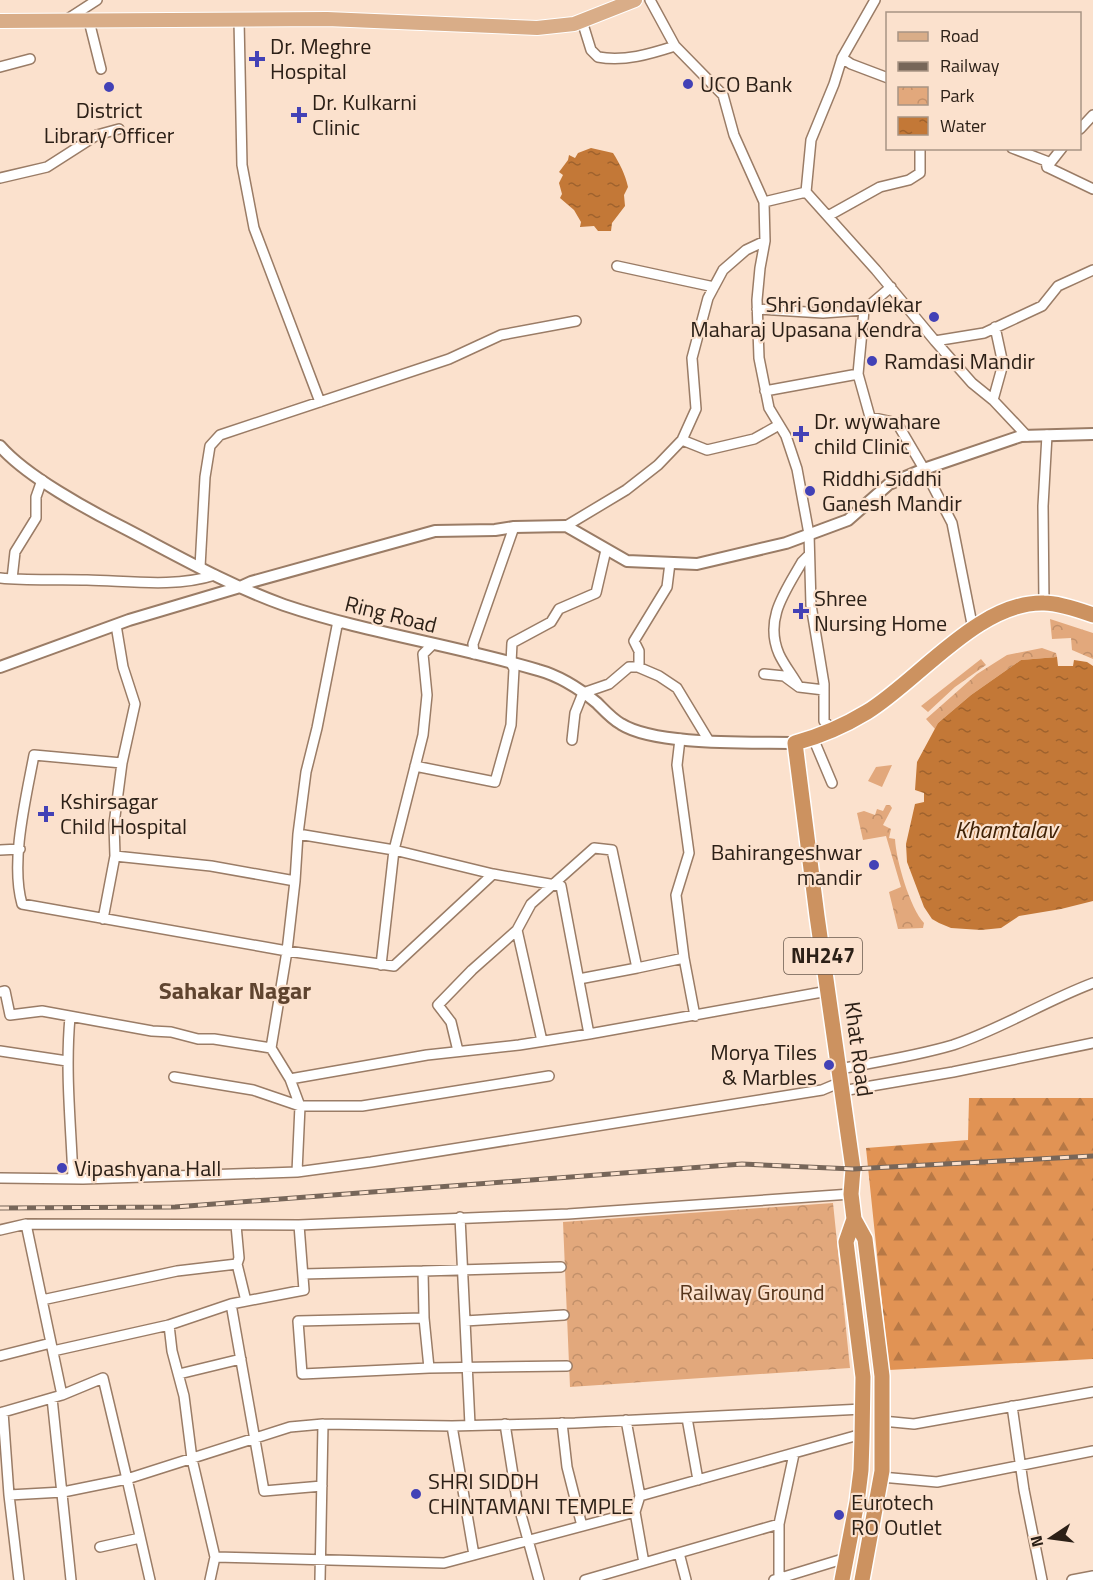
<svg xmlns="http://www.w3.org/2000/svg" width="1093" height="1580" viewBox="0 0 1093 1580" font-family="'Titillium Web',sans-serif">
  <style>
    .forest { fill: url(#forest-firs) }
    .park { fill: url(#park-crowns) }
    .water { fill: url(#water-ripples) }
    .lines { fill: none; stroke-linecap: round; stroke-linejoin: round }
    .minor-casing { stroke: #9a7c66; stroke-width: 12 }
    .tertiary-casing { stroke: #9a7c66; stroke-width: 14 }
    .primary-casing { stroke: #fff; stroke-width: 16 }
    .trunk-casing { stroke: #fff; stroke-width: 18 }
    .minor { stroke: #fff; stroke-width: 9 }
    .tertiary { stroke: #fff; stroke-width: 10 }
    .primary { stroke: #d9ad88; stroke-width: 14 }
    .trunk { stroke: #cc9260; stroke-width: 15 }
    .rail-casing { stroke: #776659; stroke-width: 5 }
    .rail { stroke: #fbe1cd; stroke-width: 3; stroke-dasharray: 9; stroke-linecap: butt }
    .poi-dot { fill: #4241b6; stroke: #fbe1cd; stroke-width: 2 }
    .labels { text-anchor: middle; stroke-width: 4.5; stroke-linejoin: round; paint-order: stroke }
    .shield { fill: #fbe1cd; stroke: #6a5a4e; stroke-width: 1.5 }
    .shield-label { font-size: 21px; font-weight: bold; fill: #2c2017 }
    .poi-label { font-size: 22px; fill: #2c2017; stroke: #fbe1cd; text-anchor: start }
    .street-label { font-size: 22px; fill: #2c2017; stroke: #fbe1cd }
    .park-label { font-size: 22px; fill: #56351b; stroke: #fbe1cd }
    .water-label { font-size: 24px; font-style: italic; fill: #3f2105; stroke: #fbe1cd }
    .neighbourhood-label { font-size: 24px; font-weight: bold; fill: #5f442f; stroke: #fbe1cd }
  </style>
  <defs>
    <pattern id="forest-firs" width="22" height="20" patternUnits="userSpaceOnUse" patternTransform="scale(1.5)"><rect width="22" height="20" fill="#e19354"/><path d="M5 1l3.5 6h-7zM16 11l3.5 6h-7z" fill="#b77845"/></pattern>
    <pattern id="park-crowns" width="20" height="18" patternUnits="userSpaceOnUse" patternTransform="scale(1.5)"><rect width="20" height="18" fill="#e2a87c"/><path d="M2 6a3 3 0 1 1 6 0M12 15a3 3 0 1 1 6 0" fill="none" stroke="#c2906a"/></pattern>
    <pattern id="water-ripples" width="26" height="14" patternUnits="userSpaceOnUse" patternTransform="scale(1.5)"><rect width="26" height="14" fill="#c37837"/><path d="M2 4q2-2 4 0t4 0M15 11q2-2 4 0t4 0" fill="none" stroke="#9f622d"/></pattern>
  </defs>
  <rect width="100%" height="100%" fill="#fbe1cd"/>
  <path class="forest" d="M 969,1098 L 1093,1098 L 1093,1359 L 889,1370 L 866,1148 L 968,1140 Z"/>
  <path class="park" d="M 1050,619 L 1093,633 L 1093,659 L 1072,650 L 1071,638 L 1052,639 Z
    M 1042,648 L 1056,653 L 1057,657 L 1021,660 L 971,695 L 938,723 L 935,729 L 926,719 L 977,674 L 1007,655 Z
    M 981,659 L 986,665 L 955,687 L 928,712 L 921,706 Z
    M 892,765 L 882,787 L 868,781 L 876,767 Z
    M 886,805 L 890,805 L 892,808 L 883,825 L 891,829 L 889,838 L 895,839 C 896,860 910,908 924,923 L 923,928 L 898,929 L 889,892 L 901,887 L 886,836 L 863,840 L 857,813 L 864,811 L 875,815 L 877,809 L 883,811 Z
    M 833,1203 L 850,1368 L 570,1387 L 563,1222 Z"/>
  <path class="water" d="M 591,148 L 613,153 C 620,164 625,174 628,187 L 624,195 L 625,206 L 612,223 L 611,231 L 598,231 L 594,226 L 580,227 L 581,222 L 574,210 L 560,198 L 562,194 L 559,183 L 563,175 L 559,172 L 568,160 L 569,155 L 575,158 L 578,153 Z
    M 1057,657 L 1058,666 L 1073,666 L 1074,660 L 1087,662 L 1093,666 L 1093,901 L 1061,909 L 1019,916 L 1001,928 L 981,930 L 951,928 L 939,923 L 932,919 L 924,907 L 907,862 L 906,844 L 915,804 L 924,802 L 924,793 L 915,790 L 917,762 L 938,723 L 971,695 L 1021,660 Z"/>
  <g class="lines">
    <defs>
      <path id="minor" d="M 650,0 L 675,46 L 723,95 L 734,135 L 764,202 L 765,241 L 760,268 L 757,300 L 759,358 L 769,408 L 786,436 L 797,469 L 809,534 L 811,605 L 824,684 L 824,721 L 833,730
        M 66,20 L 97,0
        M 239,20 L 242,165 L 254,228 L 320,402
        M 89,21 L 101,69
        M 582,21 L 591,50 L 598,57 C 624,62 650,54 675,46
        M 842,58 L 851,64 L 888,78
        M 0,67 L 30,59
        M 1080,129 L 1093,115
        M 1012,148 L 1046,161 L 1047,167
        M 1062,148 L 1047,167 L 1093,189
        M 0,178 L 47,167 L 97,135 L 119,129
        M 806,192 L 876,270 L 935,341 L 984,333 L 1042,306 L 1058,286 L 1093,270
        M 764,202 L 806,192 L 811,140 L 834,84 L 842,58 L 875,0
        M 828,216 L 880,187 L 909,180 L 920,173 L 920,148
        M 617,266 L 714,287
        M 757,309 L 823,313 L 864,310 L 891,287
        M 935,341 L 972,383 L 993,400 L 1003,364 L 995,327
        M 858,374 L 870,417 L 897,423 L 924,469 L 952,523 L 973,629
        M 765,391 L 858,374 L 864,310
        M 993,400 L 1027,436
        M 682,440 L 707,450 L 754,439 L 779,425
        M 566,526 L 626,490 L 658,465 L 682,440 L 696,409 L 692,358 L 708,298 L 723,270 L 746,250 L 765,241
        M 200,567 L 205,477 L 210,446 L 220,435 L 449,359 L 501,335 L 576,321
        M 0,578 C 29,581 58,579 87,580 C 130,581 174,588 215,575
        M 12,579 L 15,552 L 36,518 L 36,497 L 42,480
        M 1044,603 L 1043,506 L 1047,435
        M 116,625 L 123,667 L 135,704 L 122,763 L 34,755 C 26,798 10,862 22,904 L 287,951 L 271,1048 L 290,1079 L 300,1106 L 297,1172
        M 474,654 L 473,644 L 514,527
        M 638,667 L 659,676 L 677,688 L 709,741
        M 764,674 L 784,676 L 799,687 C 793,676 784,665 779,654 C 764,619 785,592 802,562 L 809,555
        M 799,687 L 824,690
        M 813,738 L 832,783
        M 680,739 L 677,765 L 689,853 L 676,895 L 684,958
        M 572,740 L 575,713 L 583,693 L 609,684 L 629,667 L 639,667 L 639,651 L 634,641 L 667,587 L 670,563
        M 415,766 L 495,782 L 511,725 L 514,669 L 511,663 L 512,643 L 551,622 L 559,609 L 596,593 L 606,550
        M 298,834 L 394,850 L 493,874 L 394,966 L 287,951 L 295,881 Z
        M 298,834 L 306,772 L 317,728 L 337,626 L 341,622
        M 0,850 L 20,849
        M 115,856 L 211,866 L 295,881
        M 493,874 L 561,886 L 589,1034
        M 103,919 L 115,856 L 114,824 L 122,763
        M 517,930 L 542,1041
        M 381,965 L 394,850 L 423,735 L 427,695 L 423,654 L 433,644
        M 579,979 L 637,968
        M 0,992 L 5,991 L 10,1015 L 42,1011 L 152,1031 L 171,1032 L 198,1039 L 214,1039 L 271,1048
        M 70,1017 C 65,1072 71,1125 73,1179
        M 0,1051 L 67,1061
        M 458,1051 L 451,1022 L 438,1005 L 472,970 L 517,930 L 531,904 L 594,848 L 612,850 L 637,968 L 684,958 L 695,1016
        M 839,1069 C 877,1062 916,1056 953,1045 C 1001,1029 1045,1001 1093,983
        M 174,1077 L 253,1090 L 300,1106 L 362,1106 L 549,1076
        M 290,1079 L 427,1055 L 519,1045 L 589,1034 L 828,991
        M 842,1091 L 953,1072 L 1093,1043
        M 0,1178 L 83,1179 L 297,1172 L 371,1162 L 822,1090 L 841,1082
        M 460,1217 L 470,1425
        M 26,1224 L 62,1395
        M 236,1225 L 239,1258 L 237,1264 L 246,1301
        M 0,1230 L 26,1224 L 299,1225 L 568,1214 L 851,1194
        M 423,1271 L 561,1267
        M 303,1274 L 423,1271 L 424,1318 L 298,1321 L 302,1374 L 429,1368 L 567,1366
        M 42,1300 L 177,1271 L 237,1264
        M 231,1304 L 264,1491 L 322,1486
        M 424,1318 L 429,1368
        M 465,1321 L 564,1315
        M 53,1351 L 169,1325
        M 0,1356 L 51,1343
        M 179,1374 L 241,1359
        M 52,1398 L 71,1580
        M 1012,1406 L 1024,1490 L 1042,1580
        M 3,1412 L 9,1495 L 19,1580
        M 0,1413 L 62,1395 L 103,1378 L 127,1479 L 63,1492 L 9,1495
        M 687,1418 L 698,1480
        M 626,1420 L 640,1496
        M 882,1421 L 914,1424 L 1093,1392
        M 562,1423 L 567,1467 L 582,1526
        M 505,1424 L 517,1500 L 539,1580
        M 452,1426 L 474,1555
        M 881,1477 L 937,1482 L 1093,1451
        M 635,1512 L 644,1563
        M 100,1547 L 140,1538
        M 679,1553 L 686,1580
        M 215,1557 L 192,1459 L 184,1396 L 172,1351 L 169,1325 L 231,1304 L 304,1290 L 299,1225
        M 150,1580 L 127,1479 L 290,1427 L 323,1424 L 452,1426 L 575,1423 L 863,1409
        M 210,1580 L 215,1557 L 444,1563 L 635,1512 L 640,1496 L 862,1434
        M 320,1580 L 323,1424
        M 585,1580 L 779,1524
        M 774,1580 L 846,1558
        M 777,1580 L 779,1578 L 779,1524 L 794,1454
        M 1072,1580 L 1093,1576"/>
      <path id="tertiary" d="M 0,446 C 26,476 88,510 124,528 C 176,555 228,585 284,605 C 367,633 454,645 538,670 C 560,676 580,689 597,703 C 604,710 612,719 621,724 C 656,746 752,742 795,743
        M 0,667 L 129,620 L 240,587 L 251,582 L 435,531 L 495,530 L 514,527 L 566,526 L 627,561 L 697,564 L 786,543 L 848,520 L 889,484 L 924,469 L 1021,436 L 1093,434"/>
      <path id="primary" d="M 0,21 L 327,19 L 537,28 L 574,24 L 635,0"/>
      <path id="trunk" d="M 842,1580 L 857,1502 L 861,1470 L 862,1439 L 863,1377 L 846,1242 L 854,1219
        M 862,1580 L 882,1471 L 882,1376 L 865,1239 L 854,1219 L 851,1194 L 853,1169 L 817,916 L 795,743 C 821,736 844,726 867,712 C 919,680 979,601 1044,603 C 1059,603 1079,610 1093,615"/>
    </defs>
    <use href="#minor" class="minor-casing"/>
    <use href="#tertiary" class="tertiary-casing"/>
    <use href="#primary" class="primary-casing"/>
    <use href="#trunk" class="trunk-casing"/>
    <use href="#minor" class="minor"/>
    <use href="#tertiary" class="tertiary"/>
    <use href="#primary" class="primary"/>
    <use href="#trunk" class="trunk"/>
    <defs>
      <path id="rail" d="M 0,1208 L 175,1207 L 742,1164 L 853,1169 L 1093,1156"/>
    </defs>
    <use href="#rail" class="rail-casing"/>
    <use href="#rail" class="rail"/>
  </g>
  <g class="poi-dot">
    <path d="M254 50h6v6h6v6h-6v6h-6v-6h-6v-6h6z"/>
    <circle cx="688" cy="84" r="6"/>
    <circle cx="109" cy="87" r="6"/>
    <path d="M296 106h6v6h6v6h-6v6h-6v-6h-6v-6h6z"/>
    <circle cx="934" cy="317" r="6"/>
    <circle cx="872" cy="361" r="6"/>
    <path d="M798 425h6v6h6v6h-6v6h-6v-6h-6v-6h6z"/>
    <circle cx="810" cy="491" r="6"/>
    <path d="M798 602h6v6h6v6h-6v6h-6v-6h-6v-6h6z"/>
    <path d="M43 805h6v6h6v6h-6v6h-6v-6h-6v-6h6z"/>
    <circle cx="874" cy="865" r="6"/>
    <circle cx="829" cy="1065" r="6"/>
    <circle cx="62" cy="1168" r="6"/>
    <circle cx="416" cy="1494" r="6"/>
    <circle cx="839" cy="1515" r="6"/>
  </g>
  <g class="labels">
    <rect class="shield" x="784" y="938" width="78" height="36" rx="4.5"/>
    <g class="shield-label">
      <text x="823" y="963">NH247</text>
    </g>
    <g class="poi-label">
      <text x="270" y="54">Dr. Meghre<tspan x="270" dy="25">Hospital</tspan></text>
      <text x="700" y="92">UCO Bank</text>
      <text x="312" y="110">Dr. Kulkarni<tspan x="312" dy="25">Clinic</tspan></text>
      <text x="109" y="118" text-anchor="middle">District<tspan x="109" dy="25">Library Officer</tspan></text>
      <text x="922" y="312" text-anchor="end">Shri Gondavlekar<tspan x="922" dy="25">Maharaj Upasana Kendra</tspan></text>
      <text x="884" y="369">Ramdasi Mandir</text>
      <text x="814" y="429">Dr. wywahare<tspan x="814" dy="25">child Clinic</tspan></text>
      <text x="822" y="486">Riddhi Siddhi<tspan x="822" dy="25">Ganesh Mandir</tspan></text>
      <text x="814" y="606">Shree<tspan x="814" dy="25">Nursing Home</tspan></text>
      <text x="60" y="809">Kshirsagar<tspan x="60" dy="25">Child Hospital</tspan></text>
      <text x="862" y="860" text-anchor="end">Bahirangeshwar<tspan x="862" dy="25">mandir</tspan></text>
      <text x="817" y="1060" text-anchor="end">Morya Tiles<tspan x="817" dy="25">&amp; Marbles</tspan></text>
      <text x="74" y="1176">Vipashyana Hall</text>
      <text x="428" y="1489">SHRI SIDDH<tspan x="428" dy="25">CHINTAMANI TEMPLE</tspan></text>
      <text x="851" y="1510">Eurotech<tspan x="851" dy="25">RO Outlet</tspan></text>
    </g>
    <g class="street-label">
      <text transform="translate(391 614) rotate(14)" y="8">Ring Road</text>
      <text transform="translate(859 1049) rotate(82)" y="8">Khat Road</text>
    </g>
    <g class="park-label">
      <text x="752" y="1300">Railway Ground</text>
    </g>
    <g class="water-label">
      <text x="1006" y="838">Khamtalav</text>
    </g>
    <g class="neighbourhood-label">
      <text x="235" y="999">Sahakar Nagar</text>
    </g>
  </g>
  <rect x="886" y="12" width="195" height="138" fill="#fbe1cd" stroke="#a89484" stroke-width="1.5"/>
  <rect x="898" y="32" width="30" height="9" fill="#d9ad88" stroke="#a89484" stroke-width="1.5"/>
  <text x="940" y="42" font-size="18" fill="#2c2017">Road</text>
  <rect x="898" y="62" width="30" height="9" fill="#776659" stroke="#a89484" stroke-width="1.5"/>
  <text x="940" y="72" font-size="18" fill="#2c2017">Railway</text>
  <rect x="898" y="87" width="30" height="18" fill="url(#park-crowns)" stroke="#a89484" stroke-width="1.5"/>
  <text x="940" y="102" font-size="18" fill="#2c2017">Park</text>
  <rect x="898" y="117" width="30" height="18" fill="url(#water-ripples)" stroke="#a89484" stroke-width="1.5"/>
  <text x="940" y="132" font-size="18" fill="#2c2017">Water</text>
  <g transform="translate(1051 1538) rotate(257)" stroke="#fbe1cd" stroke-width="4.5" paint-order="stroke">
  <path d="M0-4.5L10 22L0 15L-10 22Z" fill="#2c2017"/>
  <text y="-9" font-size="16" font-weight="bold" text-anchor="middle" fill="#2c2017">N</text>
  </g>
</svg>
